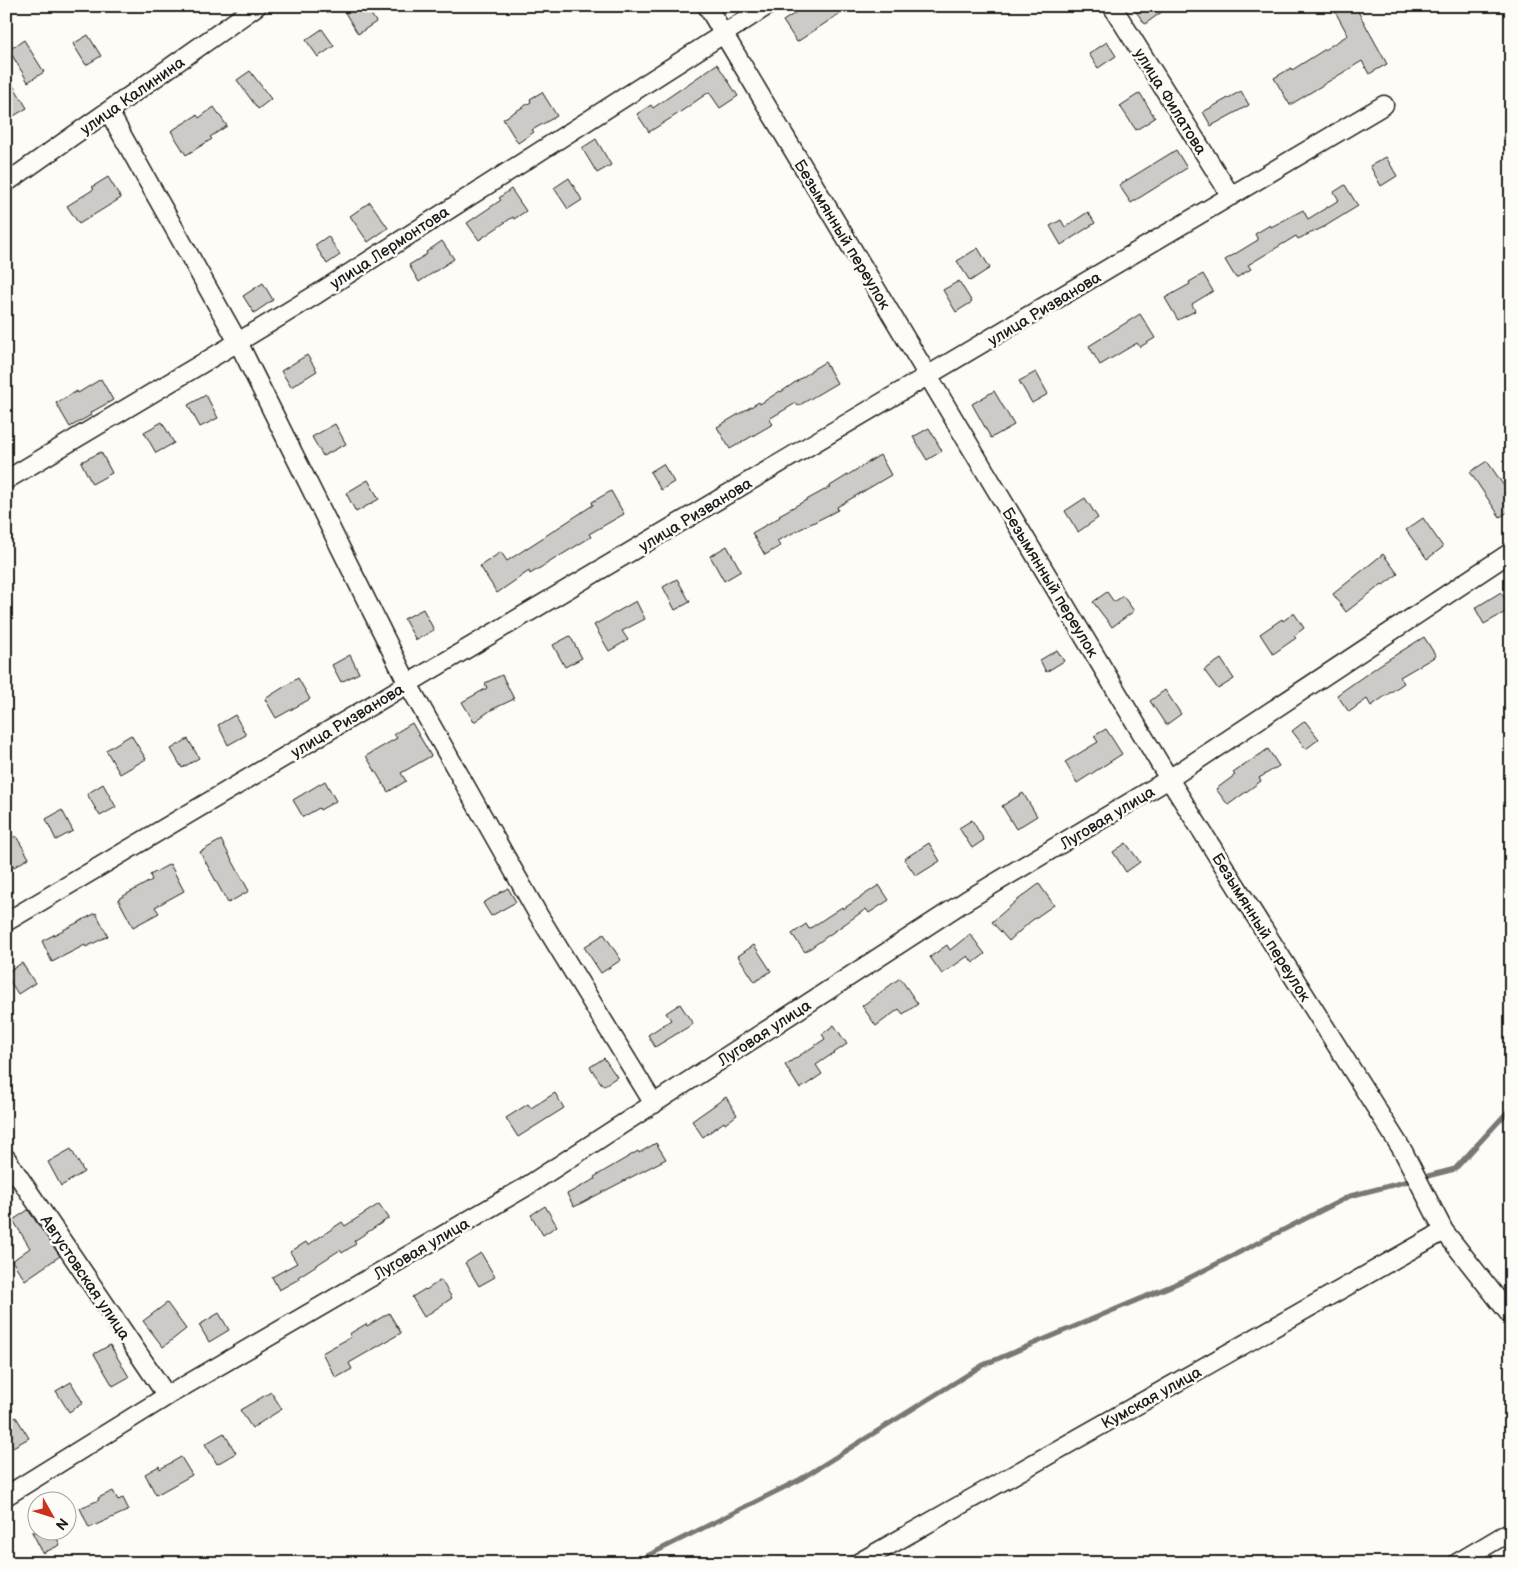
<svg xmlns="http://www.w3.org/2000/svg" width="1517" height="1569" viewBox="0 0 1517 1569" font-family="'Balsamiq Sans',sans-serif">
  <style>
    .lines { fill: none; stroke-linecap: round; stroke-linejoin: round }
    .stream { stroke: #797876; stroke-width: 5 }
    .building { fill: #cccbc8; stroke: #1c1c1c }
    .minor-casing { stroke: #1c1c1c; stroke-width: 21 }
    .minor { stroke: #fdfcf7; stroke-width: 18 }
    .labels { text-anchor: middle; stroke-width: 5; stroke-linejoin: round; paint-order: stroke }
    .street-label { font-size: 16px; fill: #1c1c1c; stroke: #fdfcf7 }
  </style>
  <rect width="100%" height="100%" fill="#fdfcf7"/>
  <filter id="ink" filterUnits="userSpaceOnUse"><feTurbulence type="fractalNoise" baseFrequency=".02" numOctaves="2"/><feDisplacementMap in="SourceGraphic" scale="10" xChannelSelector="R" yChannelSelector="G"/><feConvolveMatrix kernelMatrix="1 2 1 2 8 2 1 2 1" color-interpolation-filters="sRGB"/></filter>
  <g filter="url(#ink)">
    <g class="lines">
      <path class="stream" d="M 633,1563 L 799,1480 L 983,1365 L 1185,1280 L 1350,1196 L 1455,1169 L 1511,1108"/>
    </g>
    <path class="building" d="M 341,6 L 366,6 L 376,22 L 358,34 Z
      M 806,6 L 851,6 L 797,42 L 783,21 Z
      M 1132,6 L 1170,6 L 1145,24 Z
      M 1332,6 L 1355,6 L 1387,64 L 1369,74 L 1362,61 L 1290,105 L 1274,78 L 1291,68 L 1292,70 L 1348,35 Z
      M 322,29 L 334,46 L 318,57 L 306,40 Z
      M 88,35 L 101,56 L 86,65 L 73,44 Z
      M 24,40 L 44,72 L 28,82 L 9,50 Z
      M 1107,42 L 1116,56 L 1098,68 L 1089,54 Z
      M 717,64 L 738,96 L 720,108 L 709,92 L 676,115 L 649,132 L 637,114 L 651,105 L 653,108 Z
      M 250,71 L 271,99 L 258,109 L 237,80 Z
      M 6,74 L 27,108 L 12,117 L 6,108 Z
      M 1241,91 L 1249,105 L 1211,126 L 1203,112 Z
      M 542,92 L 557,116 L 532,130 L 534,132 L 518,143 L 503,119 L 531,102 L 530,99 Z
      M 1140,93 L 1155,118 L 1136,130 L 1120,106 Z
      M 214,107 L 227,126 L 210,137 L 212,139 L 186,155 L 171,131 L 197,115 L 199,118 Z
      M 596,139 L 611,165 L 597,173 L 582,148 Z
      M 1176,150 L 1187,168 L 1131,203 L 1119,185 Z
      M 1386,157 L 1397,176 L 1381,186 L 1370,166 Z
      M 108,177 L 121,198 L 79,224 L 67,206 L 94,189 L 92,187 Z
      M 569,178 L 582,200 L 568,209 L 554,188 Z
      M 1345,185 L 1358,206 L 1324,227 L 1298,239 L 1296,236 L 1248,265 L 1251,269 L 1236,278 L 1225,260 L 1258,240 L 1255,234 L 1270,225 L 1271,227 L 1303,210 L 1308,219 L 1339,200 L 1334,192 Z
      M 511,189 L 526,211 L 514,219 L 513,217 L 479,240 L 467,223 L 501,200 L 499,198 Z
      M 370,202 L 388,228 L 368,242 L 350,216 Z
      M 1088,212 L 1095,223 L 1061,245 L 1050,226 L 1061,220 L 1065,227 Z
      M 328,236 L 340,255 L 327,264 L 315,245 Z
      M 442,241 L 454,259 L 419,282 L 409,265 L 427,254 L 426,252 Z
      M 978,248 L 990,268 L 970,281 L 957,261 Z
      M 1203,274 L 1213,291 L 1192,304 L 1195,311 L 1178,320 L 1165,298 L 1190,284 L 1189,282 Z
      M 959,281 L 972,302 L 956,312 L 943,290 Z
      M 263,283 L 273,300 L 254,313 L 243,296 Z
      M 1140,314 L 1155,338 L 1140,347 L 1137,343 L 1100,365 L 1089,346 Z
      M 307,355 L 317,371 L 291,387 L 281,371 Z
      M 825,362 L 837,383 L 798,406 L 796,403 L 769,419 L 773,424 L 730,449 L 717,427 L 759,402 L 760,404 L 780,391 L 781,392 L 810,372 L 810,371 Z
      M 1036,372 L 1048,394 L 1032,403 L 1019,381 Z
      M 101,379 L 113,400 L 90,413 L 91,415 L 70,427 L 56,403 L 77,391 L 78,393 Z
      M 994,391 L 1014,425 L 991,438 L 972,404 Z
      M 206,395 L 218,418 L 200,427 L 188,405 Z
      M 162,422 L 174,443 L 156,453 L 144,432 Z
      M 335,424 L 346,444 L 323,456 L 312,437 Z
      M 929,428 L 942,451 L 927,460 L 913,437 Z
      M 101,452 L 112,473 L 92,484 L 81,462 Z
      M 880,455 L 891,475 L 837,507 L 838,510 L 777,541 L 780,546 L 765,555 L 752,533 L 780,517 L 779,515 L 830,487 L 830,486 Z
      M 1487,461 L 1511,496 L 1511,510 L 1500,517 L 1470,472 Z
      M 663,464 L 674,482 L 661,490 L 650,472 Z
      M 368,480 L 379,499 L 356,512 L 346,493 Z
      M 611,491 L 624,514 L 589,534 L 591,537 L 558,557 L 530,574 L 529,571 L 497,593 L 480,566 L 501,552 L 507,561 L 593,505 L 592,502 Z
      M 1085,498 L 1098,518 L 1078,532 L 1065,511 Z
      M 1423,518 L 1443,547 L 1427,559 L 1406,530 Z
      M 727,546 L 741,571 L 724,581 L 710,556 Z
      M 1383,554 L 1398,574 L 1383,585 L 1382,584 L 1346,612 L 1333,594 Z
      M 677,579 L 690,602 L 675,610 L 663,587 Z
      M 1107,592 L 1114,602 L 1123,596 L 1134,611 L 1112,627 L 1093,602 Z
      M 1501,592 L 1511,609 L 1484,624 L 1475,608 Z
      M 636,601 L 645,619 L 622,631 L 628,640 L 609,651 L 594,625 Z
      M 423,609 L 434,630 L 416,640 L 404,619 Z
      M 1294,613 L 1304,628 L 1294,636 L 1296,638 L 1273,654 L 1260,634 L 1282,619 L 1283,621 Z
      M 570,636 L 582,658 L 565,667 L 553,645 Z
      M 1424,637 L 1436,656 L 1400,677 L 1404,683 L 1371,706 L 1367,699 L 1349,712 L 1337,695 L 1381,664 Z
      M 1057,650 L 1064,661 L 1046,672 L 1040,660 Z
      M 350,655 L 359,673 L 341,682 L 332,665 Z
      M 1221,659 L 1234,679 L 1218,689 L 1204,670 Z
      M 502,675 L 514,699 L 491,710 L 474,722 L 462,702 L 487,688 L 485,683 Z
      M 298,678 L 310,699 L 276,718 L 265,699 Z
      M 1165,690 L 1181,714 L 1166,725 L 1150,701 Z
      M 235,715 L 246,735 L 228,745 L 218,725 Z
      M 1305,721 L 1319,739 L 1306,749 L 1292,731 Z
      M 412,723 L 431,756 L 401,773 L 406,781 L 388,792 L 366,756 L 397,738 L 394,734 Z
      M 1106,729 L 1122,754 L 1077,783 L 1065,762 L 1098,742 L 1094,736 Z
      M 131,735 L 146,759 L 120,774 L 106,750 Z
      M 188,739 L 199,758 L 182,768 L 171,749 Z
      M 1268,749 L 1279,766 L 1259,778 L 1261,781 L 1228,805 L 1216,789 L 1235,775 L 1233,773 Z
      M 325,781 L 336,801 L 320,810 L 319,808 L 303,817 L 293,800 Z
      M 103,784 L 116,807 L 100,816 L 87,794 Z
      M 1023,793 L 1037,816 L 1016,829 L 1002,806 Z
      M 62,810 L 73,831 L 56,840 L 46,819 Z
      M 972,820 L 984,840 L 972,848 L 959,828 Z
      M 16,836 L 29,858 L 14,867 L 6,855 L 6,841 Z
      M 221,840 L 249,891 L 228,903 L 200,852 Z
      M 929,843 L 940,861 L 916,876 L 904,859 Z
      M 1126,843 L 1140,862 L 1126,872 L 1113,852 Z
      M 170,864 L 184,891 L 155,907 L 159,913 L 133,927 L 118,899 L 152,880 L 150,875 Z
      M 1039,884 L 1054,905 L 1031,921 L 1009,941 L 992,922 L 1015,902 Z
      M 879,885 L 889,900 L 869,913 L 866,909 L 805,952 L 792,934 L 806,924 L 809,929 L 842,907 L 843,909 Z
      M 508,888 L 516,902 L 491,916 L 483,903 Z
      M 96,913 L 108,936 L 86,947 L 85,945 L 52,962 L 42,941 Z
      M 604,934 L 621,960 L 601,973 L 584,947 Z
      M 970,934 L 985,954 L 973,963 L 968,956 L 942,974 L 930,957 L 947,945 L 950,950 Z
      M 754,945 L 771,971 L 755,982 L 738,956 Z
      M 22,963 L 35,983 L 18,994 L 6,975 L 6,973 Z
      M 900,978 L 918,1004 L 903,1014 L 899,1009 L 876,1026 L 862,1006 Z
      M 680,1004 L 693,1024 L 655,1047 L 648,1035 L 671,1020 L 666,1013 Z
      M 834,1025 L 847,1044 L 816,1065 L 822,1074 L 800,1089 L 785,1065 L 825,1039 L 822,1034 Z
      M 604,1058 L 617,1077 L 603,1086 L 590,1067 Z
      M 555,1093 L 564,1108 L 518,1137 L 506,1118 L 528,1104 L 531,1108 Z
      M 726,1097 L 737,1115 L 725,1124 L 724,1122 L 703,1137 L 692,1121 Z
      M 656,1143 L 666,1159 L 574,1207 L 567,1194 L 595,1179 L 594,1177 L 638,1151 L 639,1153 Z
      M 71,1149 L 84,1172 L 61,1186 L 48,1162 Z
      M 379,1204 L 389,1218 L 354,1241 L 356,1244 L 342,1253 L 340,1250 L 298,1277 L 299,1279 L 279,1290 L 272,1277 L 297,1263 L 290,1252 L 306,1242 L 308,1245 L 342,1222 L 345,1226 Z
      M 545,1206 L 557,1226 L 543,1235 L 531,1215 Z
      M 28,1210 L 60,1256 L 25,1280 L 12,1261 L 30,1248 L 13,1220 Z
      M 481,1253 L 495,1277 L 479,1286 L 465,1263 Z
      M 441,1280 L 452,1298 L 424,1317 L 412,1297 L 425,1289 L 426,1290 Z
      M 167,1303 L 186,1329 L 163,1347 L 143,1321 Z
      M 219,1313 L 229,1330 L 209,1342 L 199,1325 Z
      M 389,1313 L 401,1333 L 349,1363 L 352,1369 L 336,1378 L 322,1353 L 351,1337 L 349,1334 L 366,1324 L 367,1326 Z
      M 110,1345 L 129,1377 L 113,1386 L 94,1354 Z
      M 71,1382 L 83,1403 L 69,1412 L 56,1391 Z
      M 271,1392 L 282,1409 L 252,1428 L 240,1410 Z
      M 16,1417 L 29,1438 L 13,1447 L 6,1437 L 6,1422 Z
      M 224,1433 L 236,1453 L 217,1464 L 205,1444 Z
      M 181,1457 L 192,1475 L 156,1495 L 145,1474 L 159,1466 L 160,1469 Z
      M 113,1491 L 118,1500 L 123,1498 L 129,1510 L 89,1528 L 80,1508 L 99,1500 L 98,1498 Z
      M 32,1532 L 54,1532 L 60,1545 L 43,1553 Z"/>
    <g class="lines">
      <defs>
        <path id="minor" d="M 707,6 L 1169,779 L 1403,1151 L 1444,1231 L 1511,1316
          M 1112,6 L 1231,196
          M 109,112 L 238,342 L 408,684 L 539,916 L 654,1104
          M 6,183 L 257,6
          M 6,480 L 238,342 L 317,294 L 767,6
          M 6,922 L 1384,105
          M 6,1158 L 167,1396
          M 6,1496 L 167,1396 L 524,1188 L 967,900 L 1169,779 L 1511,552
          M 858,1563 L 1444,1231
          M 1457,1563 L 1511,1531"/>
      </defs>
      <use href="#minor" class="minor-casing"/>
      <use href="#minor" class="minor"/>
    </g>
  </g>
  <g class="labels">
    <g class="street-label">
      <text transform="translate(132 95) rotate(-35)" y="6">улица Калинина</text>
      <text transform="translate(1171 101) rotate(58)" y="6">улица Филатова</text>
      <text transform="translate(843 234) rotate(59)" y="6">Безымянный переулок</text>
      <text transform="translate(389 247) rotate(-33)" y="6">улица Лермонтова</text>
      <text transform="translate(1044 308) rotate(-31)" y="6">улица Ризванова</text>
      <text transform="translate(695 514) rotate(-31)" y="6">улица Ризванова</text>
      <text transform="translate(1051 582) rotate(59)" y="6">Безымянный переулок</text>
      <text transform="translate(347 720) rotate(-31)" y="6">улица Ризванова</text>
      <text transform="translate(1107 817) rotate(-31)" y="6">Луговая улица</text>
      <text transform="translate(1262 927) rotate(58)" y="6">Безымянный переулок</text>
      <text transform="translate(764 1032) rotate(-33)" y="6">Луговая улица</text>
      <text transform="translate(421 1248) rotate(-30)" y="6">Луговая улица</text>
      <text transform="translate(86 1277) rotate(56)" y="6">Августовская улица</text>
      <text transform="translate(1151 1397) rotate(-29)" y="6">Кумская улица</text>
    </g>
  </g>
  <rect width="1517" height="1569" fill="none" stroke="#fdfcf7" stroke-width="25"/>
  <rect x="12" y="12" width="1492" height="1544" fill="none" stroke="#1c1c1c" stroke-width="2" filter="url(#ink)"/>
  <g transform="translate(52 1516) rotate(129)"><circle r="24" fill="#fdfcf7" stroke="#a3a29f"/>
  <path d="M0-4L9 19L0 12L-9 19Z" fill="#c8321e"/>
  <text y="-8" font-size="14" font-weight="bold" text-anchor="middle" fill="#1c1c1c">N</text>
  </g>
</svg>
